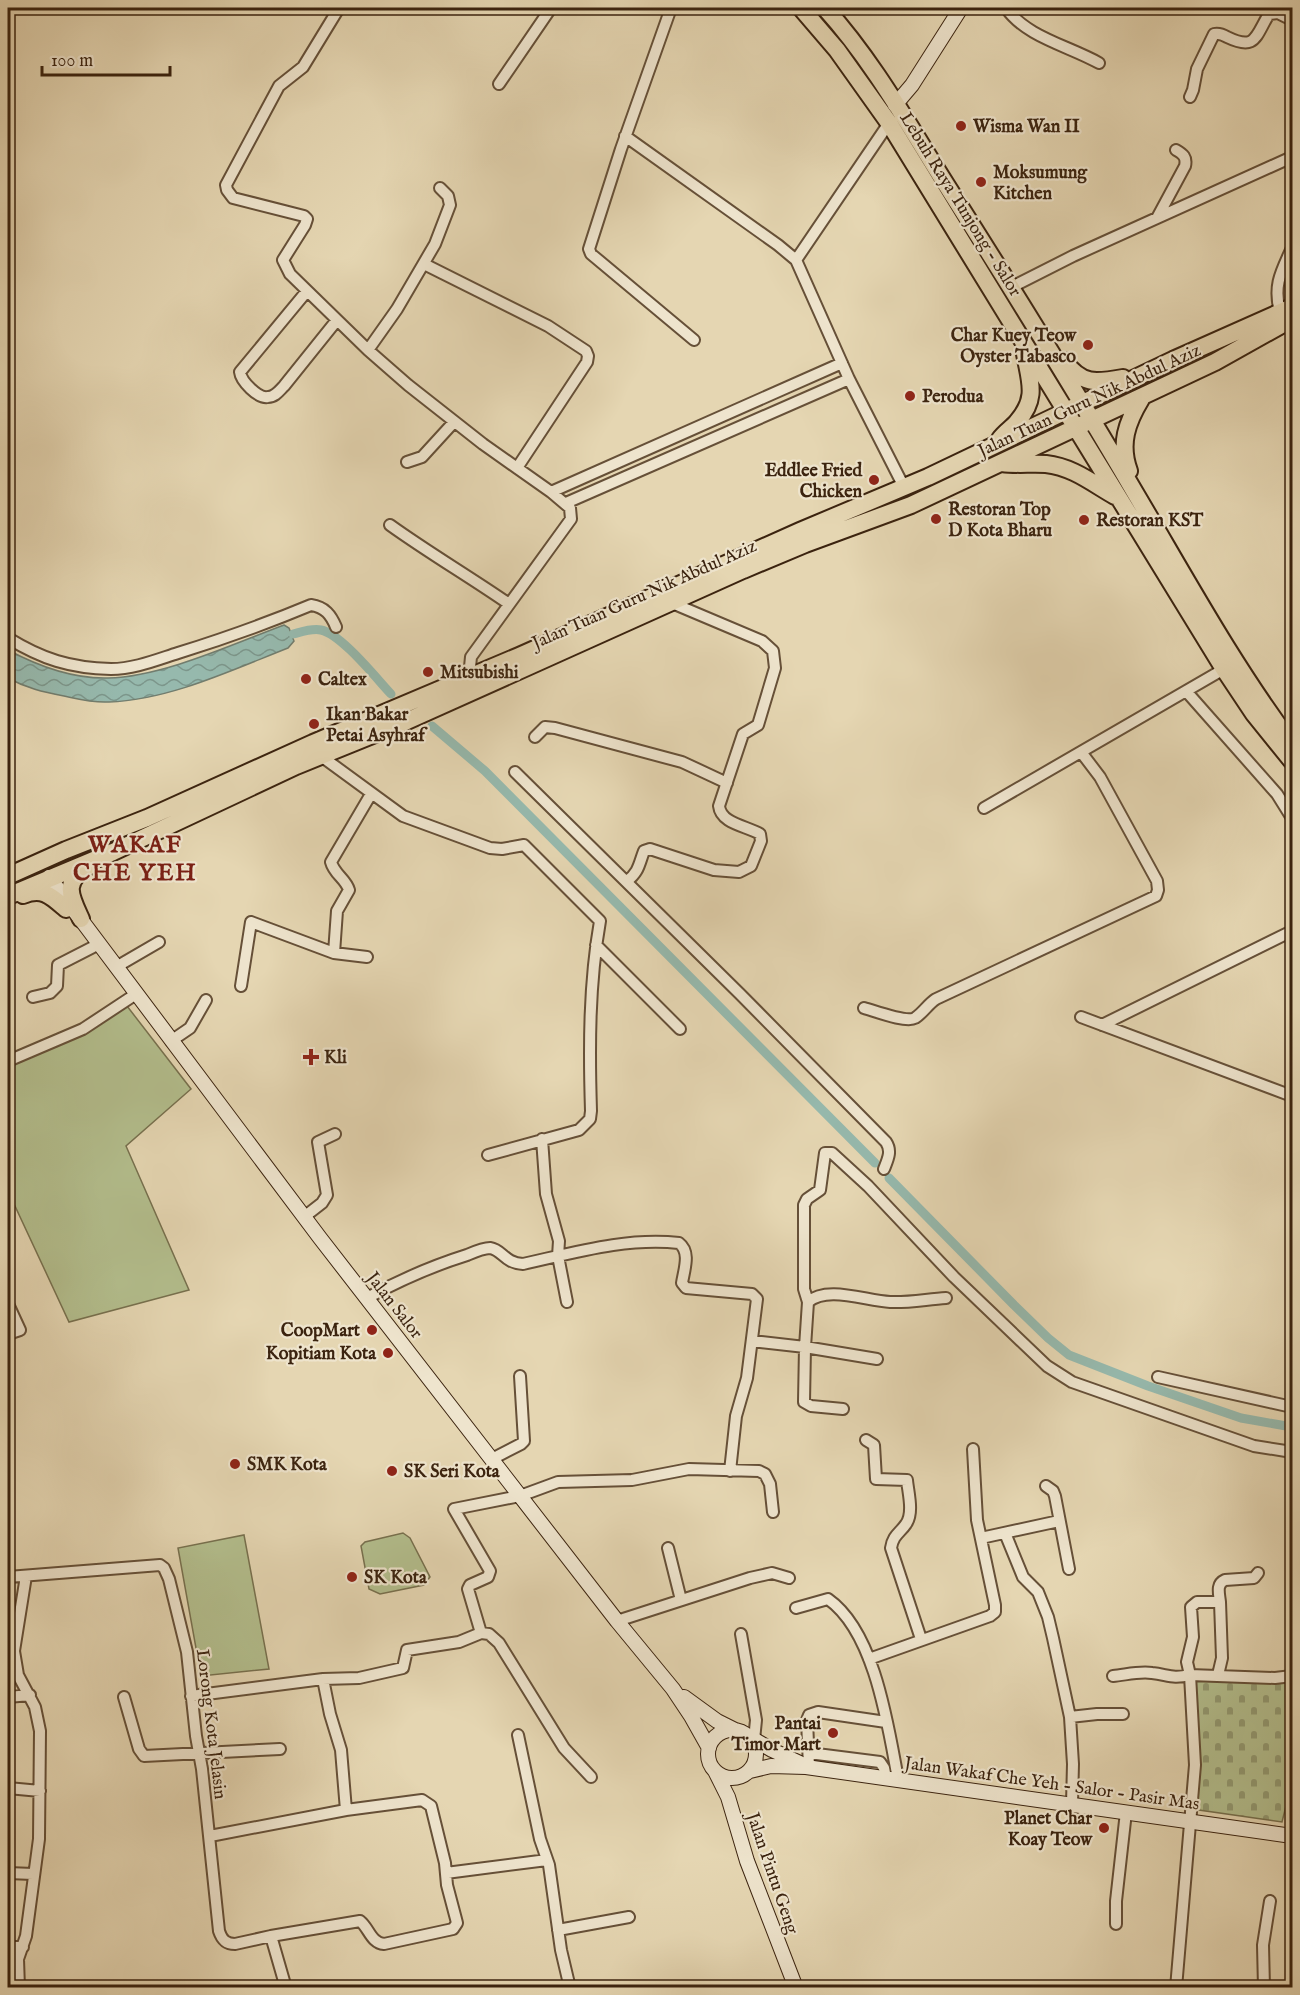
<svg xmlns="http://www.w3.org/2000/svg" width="1300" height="1995" viewBox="0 0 1300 1995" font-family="'IM FELL English',serif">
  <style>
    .green { fill: #b3be8d; stroke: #77704e; stroke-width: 1.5 }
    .cemetery { fill: url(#cemetery-stones); stroke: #77704e; stroke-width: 1.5 }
    .water { fill: url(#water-waves); stroke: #727d6e; stroke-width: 1.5 }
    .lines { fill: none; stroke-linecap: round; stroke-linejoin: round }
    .canal { stroke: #96b9ad; stroke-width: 9 }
    .minor-casing { stroke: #665038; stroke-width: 14 }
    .secondary-casing { stroke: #3b230f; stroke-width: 16 }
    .primary-casing { stroke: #3b230f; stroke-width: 20 }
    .minor { stroke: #eee4cd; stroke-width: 10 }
    .secondary { stroke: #eee4cd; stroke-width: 14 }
    .primary { stroke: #e5d6b2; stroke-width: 16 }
    .poi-dot { fill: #8f2418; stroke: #eee4cd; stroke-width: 2 }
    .labels { text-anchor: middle; stroke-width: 4.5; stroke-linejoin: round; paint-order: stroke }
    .poi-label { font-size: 18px; font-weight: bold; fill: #3b230f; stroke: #eee4cd; text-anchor: start }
    .street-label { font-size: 18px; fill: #3b230f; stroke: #eee4cd }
    .district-label { font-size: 24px; font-weight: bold; letter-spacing: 1.5px; fill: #7a1f14; stroke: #eee4cd }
  </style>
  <defs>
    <pattern id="cemetery-stones" width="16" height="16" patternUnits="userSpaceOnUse" patternTransform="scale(1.5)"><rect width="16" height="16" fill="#b3be8d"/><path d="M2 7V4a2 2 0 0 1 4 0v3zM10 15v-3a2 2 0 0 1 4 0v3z" fill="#939a72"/></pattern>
    <pattern id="water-waves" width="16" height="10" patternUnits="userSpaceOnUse" patternTransform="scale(1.5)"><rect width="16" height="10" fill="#96b9ad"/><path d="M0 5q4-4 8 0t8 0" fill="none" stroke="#7c968b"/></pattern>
  </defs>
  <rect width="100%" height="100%" fill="#e5d6b2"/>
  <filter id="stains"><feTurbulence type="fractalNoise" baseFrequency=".00333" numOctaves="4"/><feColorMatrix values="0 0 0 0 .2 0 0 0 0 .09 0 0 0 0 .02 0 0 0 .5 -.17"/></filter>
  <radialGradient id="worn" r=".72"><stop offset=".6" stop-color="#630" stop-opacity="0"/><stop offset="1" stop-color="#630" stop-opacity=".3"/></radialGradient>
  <path class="green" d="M 127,1006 L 191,1089 L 126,1146 L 189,1290 L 69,1322 L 8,1191 L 8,1065 C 49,1047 90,1032 127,1006 Z
    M 403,1533 L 410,1538 L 430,1577 L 424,1585 L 380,1594 L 369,1589 L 361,1546 L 365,1542 Z
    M 244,1535 L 269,1669 L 201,1676 L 178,1548 Z"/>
  <path class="cemetery" d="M 1206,1679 L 1292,1679 L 1292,1794 L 1289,1794 L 1282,1822 L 1192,1809 L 1193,1684 L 1196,1681 Z"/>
  <path class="water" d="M 284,625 L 289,628 L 294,641 L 288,648 C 232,670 169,700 109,702 C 93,703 78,699 64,696 C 43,692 26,688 8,678 L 8,650 C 38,666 73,679 108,678 C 162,677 233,644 284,625 Z"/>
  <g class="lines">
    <path class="canal" d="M 293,634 C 301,632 312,628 321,630 C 341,634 376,678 391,694
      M 432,726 L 485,771 L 875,1163
      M 889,1178 L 1014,1305 L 1048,1338 L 1069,1355 L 1148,1386 L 1241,1418 L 1292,1427"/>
    <defs>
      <path id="minor" d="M 339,8 L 303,67 L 279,86 L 226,185 L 227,190 L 233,198 L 304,216 L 307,219 L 305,225 L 283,260 L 290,274 L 368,350 L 408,385 L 483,444 L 551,492 L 570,508 L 571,519 L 471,657 L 469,677
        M 420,8 L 427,8
        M 671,8 L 621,149 L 589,249 L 591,254 L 694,340
        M 1006,8 C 1026,37 1069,46 1099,63
        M 499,84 L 551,8
        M 1190,97 L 1193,90 L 1197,69 L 1214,34 C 1219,33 1222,34 1227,37 C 1256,51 1255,37 1269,14 L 1278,13 L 1292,20
        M 625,136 L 778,245 L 796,260 L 849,379 L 904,487
        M 1157,218 L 1185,166 C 1187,157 1183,154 1176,150
        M 796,260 L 889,123
        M 424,264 L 548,326 L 586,351 L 588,356 L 587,362 L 517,468
        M 1010,288 L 1073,256 L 1292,157
        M 307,291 L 240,372 C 241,381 258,399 268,397 C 275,397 279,391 284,386 L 337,320
        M 1280,312 C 1273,285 1281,272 1292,248
        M 368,350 L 397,309 L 435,244 L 450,205 L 448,196 L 440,188
        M 407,462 L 422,457 L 454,422
        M 551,492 L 842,363
        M 566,503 L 849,379
        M 390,525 C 429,553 470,577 509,604
        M 8,638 C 42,659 70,668 111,669 C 134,669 156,660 178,653 C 223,639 268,623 311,605 C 325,607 331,615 336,627
        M 1186,691 L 1277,794 L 1292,818
        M 535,737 L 545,727 L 555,728 L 682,762 L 727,783
        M 321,756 L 403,816 L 490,848 L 502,849 L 524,845 L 600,921 C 589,984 589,1047 591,1111 L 590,1119 L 579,1130 L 488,1155
        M 515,772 L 740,994 L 886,1142 C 892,1151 888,1159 884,1169
        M 984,808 L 1224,669
        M 627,881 C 639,872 639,864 644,851 L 650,849 L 714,870 L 739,872 L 751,866 L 761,841 L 760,834 C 747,826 721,824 719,806 L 743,734 L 758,725 L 775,668 L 773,651 L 762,641 L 672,603
        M 596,945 L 680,1029
        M 334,953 L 337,911 L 349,890 C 346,879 334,874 331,862 L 371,794
        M 116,967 L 159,942
        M 241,986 L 251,922 L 334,953 L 367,957
        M 33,997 L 50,993 L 57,986 L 58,965 L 99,944
        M 864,1008 C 875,1011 906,1023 915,1018 C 923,1013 928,1004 936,999 L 1156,896 L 1158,890 L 1157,881 L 1100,777 L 1081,752
        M 1081,1017 L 1292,1096
        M 1102,1025 L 1292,931
        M 171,1041 L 190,1028 L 206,1000
        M 8,1061 L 83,1029 L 136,994
        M 542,1139 L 546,1194 L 559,1241 L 558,1256 L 567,1302
        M 304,1217 L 322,1203 L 327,1195 L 318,1142 L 335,1134
        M 367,1298 C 400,1280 432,1266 467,1255 C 474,1252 483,1248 490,1248 C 503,1250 504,1263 523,1264 C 573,1253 627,1237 679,1243 C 691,1252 684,1270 682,1283 L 686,1288 L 752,1294 L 757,1299 L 747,1378 L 736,1416 L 730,1471
        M 808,1302 C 827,1285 866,1301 890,1302 C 908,1303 928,1299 946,1298
        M 8,1304 L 20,1330 L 8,1334
        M 752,1341 L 805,1347 L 808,1302 L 804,1289 L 804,1205 L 807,1199 L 820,1190 L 825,1153 L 832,1153 L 868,1186 L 954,1277 L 1047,1366 L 1072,1382 L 1254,1446 L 1292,1452
        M 1158,1377 L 1292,1407
        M 843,1409 L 811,1406 L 804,1402 L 805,1347 L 877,1359
        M 866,1440 L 874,1445 L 876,1479 L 907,1480 C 908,1492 914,1513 906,1524 C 900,1533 893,1535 891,1548 L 921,1639
        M 492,1459 L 521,1444 L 524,1441 L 520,1376
        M 1046,1486 L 1053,1491 L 1055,1496 L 1069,1569
        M 1005,1533 L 1023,1577 L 1038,1592 L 1048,1617 L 1053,1638 L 1070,1717 L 1073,1764 L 1072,1804
        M 981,1538 L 1059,1521
        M 668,1548 L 681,1600
        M 8,1577 L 160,1565 L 164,1568 L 169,1579 L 187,1652 L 196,1736 L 202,1769 L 219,1931 C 222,1940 226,1944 235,1944 L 271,1936 L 286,1988
        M 796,1608 L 828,1599 C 875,1632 888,1726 898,1779
        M 617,1621 L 750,1578 L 772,1573 L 789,1578
        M 481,1633 L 468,1589 L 470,1585 L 488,1577 L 490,1571 L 454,1509 L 520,1496 L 558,1482 L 632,1480 L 689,1469 L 759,1471 L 765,1474 L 770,1484 L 773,1512
        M 741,1634 L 756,1720 L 754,1740
        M 869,1659 L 990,1616 L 995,1612 L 995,1605 L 977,1520 L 973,1449
        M 1218,1675 L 1222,1658 L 1220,1602
        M 1113,1676 C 1125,1675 1139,1671 1152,1673 C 1169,1675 1172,1679 1190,1675 L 1187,1662 L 1193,1637 L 1191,1607 L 1197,1602 L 1220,1602 C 1219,1593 1216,1584 1225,1580 L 1254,1578 L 1258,1573
        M 323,1679 L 330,1714 L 341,1750 L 346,1810
        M 191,1696 L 323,1679 L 359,1678 L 403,1668 L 407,1650 L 459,1642 L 481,1633 L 489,1634 L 499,1643 L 564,1748 L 591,1777
        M 8,1697 L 30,1695
        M 124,1697 L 139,1749 L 144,1756 L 280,1749
        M 1070,1717 L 1097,1714 L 1123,1714
        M 518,1735 L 540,1839 L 549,1865 L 561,1950 L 570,1988
        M 809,1753 L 880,1762 L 884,1768 L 886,1778
        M 809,1767 L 807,1720 L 809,1715 L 818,1712 L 886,1722
        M 8,1788 L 40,1791
        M 210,1836 L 346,1810 L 422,1800 L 431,1806 L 445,1863 L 447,1885 L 456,1919 L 457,1923 L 453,1929 L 384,1944 C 371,1943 369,1928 360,1921 L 271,1936
        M 8,1873 L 33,1874
        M 446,1873 L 547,1860
        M 1116,1924 L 1116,1901 L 1126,1812
        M 558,1930 L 629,1917
        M 8,1947 L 23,1947
        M 19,1988 L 18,1959 L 26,1936 L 39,1839 L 40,1731 L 35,1707 L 18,1675 L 14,1651 L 26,1576
        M 1176,1988 L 1195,1765 L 1190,1675 L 1275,1678 L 1292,1676
        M 1264,1988 L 1263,1945 L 1270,1901"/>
      <path id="secondary" d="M 895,105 L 912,85 L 961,8
        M 49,877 L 320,1238 L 617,1621 L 673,1689 L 691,1716 L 709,1748
        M 684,1697 L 717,1721 L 735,1730
        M708 1754a24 24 0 1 1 48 0a24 24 0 1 1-48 0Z
        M 750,1737 L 772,1750 L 802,1764
        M 715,1771 L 728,1797 L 747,1861 L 796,1988
        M 750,1771 L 771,1766 L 806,1767 L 1292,1836"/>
      <path id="primary" d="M 801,8 L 837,50 L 889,123 L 1224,669 L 1254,714 L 1292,761
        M 825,8 C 873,61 909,126 947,186 C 1011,287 1074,388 1134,491 C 1185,577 1232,664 1292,744
        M 1064,361 C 1082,385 1095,383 1123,378
        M 1000,439 C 1005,432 1012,428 1017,422 C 1038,398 1030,382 1025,354
        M 1002,463 C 1017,465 1031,463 1046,464 C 1073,467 1092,483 1115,496
        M 1129,471 C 1119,444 1127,422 1141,399
        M 8,876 L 66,850 L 147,818 L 313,743 L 519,656 L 800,531 L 928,477 L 1173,360 L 1292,307
        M 23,895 C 43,887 51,896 66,909
        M 8,896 L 113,852 L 296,766 L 407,721 L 743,570 L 805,544 L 911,505 L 1215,362 L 1292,319
        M 81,919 C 70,895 62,882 89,866"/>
    </defs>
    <use href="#minor" class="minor-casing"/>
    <use href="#secondary" class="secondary-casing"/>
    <use href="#primary" class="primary-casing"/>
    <use href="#minor" class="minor"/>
    <use href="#secondary" class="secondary"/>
    <use href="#primary" class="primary"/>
  </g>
  <g class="poi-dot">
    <circle cx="961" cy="126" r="6"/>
    <circle cx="981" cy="182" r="6"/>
    <circle cx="1088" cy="345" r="6"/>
    <circle cx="910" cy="396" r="6"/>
    <circle cx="874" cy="480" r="6"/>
    <circle cx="936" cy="519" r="6"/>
    <circle cx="1084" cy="520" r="6"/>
    <circle cx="428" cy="672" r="6"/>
    <circle cx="306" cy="679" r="6"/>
    <circle cx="314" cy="724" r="6"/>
    <path d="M308 1048h6v6h6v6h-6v6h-6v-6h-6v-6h6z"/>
    <circle cx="372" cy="1330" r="6"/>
    <circle cx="388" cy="1353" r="6"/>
    <circle cx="235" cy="1464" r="6"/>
    <circle cx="392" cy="1471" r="6"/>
    <circle cx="352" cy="1577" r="6"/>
    <circle cx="833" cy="1733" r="6"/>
    <circle cx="1104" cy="1828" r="6"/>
  </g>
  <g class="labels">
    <g class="poi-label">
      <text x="973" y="132">Wisma Wan II</text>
      <text x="993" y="178">Moksumung<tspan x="993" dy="21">Kitchen</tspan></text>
      <text x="1076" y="341" text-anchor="end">Char Kuey Teow<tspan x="1076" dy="21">Oyster Tabasco</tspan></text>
      <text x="922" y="402">Perodua</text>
      <text x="862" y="476" text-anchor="end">Eddlee Fried<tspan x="862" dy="21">Chicken</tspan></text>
      <text x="948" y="515">Restoran Top<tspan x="948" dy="21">D Kota Bharu</tspan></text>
      <text x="1096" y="526">Restoran KST</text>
      <text x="440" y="678">Mitsubishi</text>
      <text x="318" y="685">Caltex</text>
      <text x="326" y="720">Ikan Bakar<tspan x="326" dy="21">Petai Asyhraf</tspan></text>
      <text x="324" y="1063">Kli</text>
      <text x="360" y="1336" text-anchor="end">CoopMart</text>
      <text x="376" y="1359" text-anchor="end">Kopitiam Kota</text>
      <text x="247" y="1470">SMK Kota</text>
      <text x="404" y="1477">SK Seri Kota</text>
      <text x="364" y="1583">SK Kota</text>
      <text x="821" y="1729" text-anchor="end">Pantai<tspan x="821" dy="21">Timor Mart</tspan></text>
      <text x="1092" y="1824" text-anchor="end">Planet Char<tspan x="1092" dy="21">Koay Teow</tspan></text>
    </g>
    <g class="street-label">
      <text transform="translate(961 204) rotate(58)" y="6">Lebuh Raya Tunjong - Salor</text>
      <text transform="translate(1089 400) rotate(-25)" y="6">Jalan Tuan Guru Nik Abdul Aziz</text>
      <text transform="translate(644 594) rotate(-24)" y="6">Jalan Tuan Guru Nik Abdul Aziz</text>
      <text transform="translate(395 1305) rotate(52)" y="6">Jalan Salor</text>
      <text transform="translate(212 1724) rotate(83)" y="6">Lorong Kota Jelasin</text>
      <text transform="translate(1052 1783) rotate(8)" y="6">Jalan Wakaf Che Yeh - Salor - Pasir Mas</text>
      <text transform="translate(773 1873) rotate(71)" y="6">Jalan Pintu Geng</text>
    </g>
    <g class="district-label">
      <text x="135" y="852">WAKAF<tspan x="135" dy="28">CHE YEH</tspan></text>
    </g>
  </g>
  <rect width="1300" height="1995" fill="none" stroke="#e5d6b2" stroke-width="30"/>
  <rect x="9" y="9" width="1282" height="1977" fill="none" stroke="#3b230f" stroke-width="3"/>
  <rect x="15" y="15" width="1270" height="1965" fill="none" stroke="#3b230f" stroke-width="1.5"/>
  <path d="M42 66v9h128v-9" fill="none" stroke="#3b230f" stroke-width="3"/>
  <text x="51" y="66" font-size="18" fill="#3b230f" stroke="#eee4cd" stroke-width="4.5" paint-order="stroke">100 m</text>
  <rect width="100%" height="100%" filter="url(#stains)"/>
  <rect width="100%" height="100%" fill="url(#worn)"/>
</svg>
